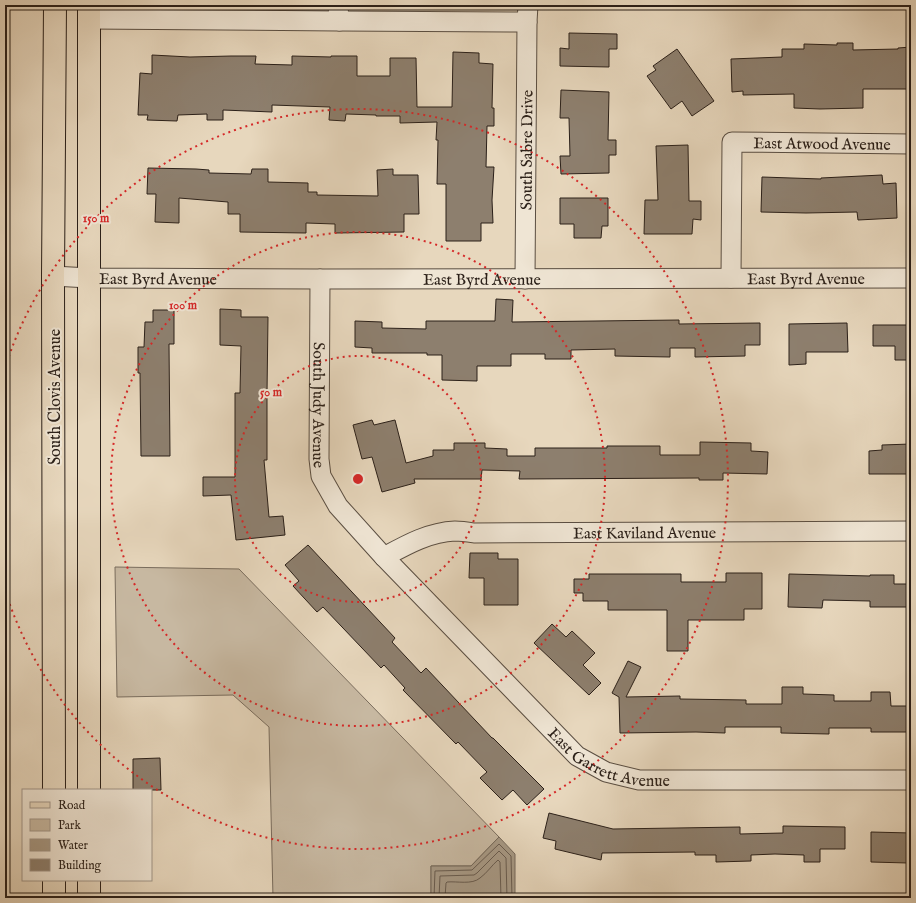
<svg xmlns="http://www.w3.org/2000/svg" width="916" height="903" viewBox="0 0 916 903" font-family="'IM FELL English',serif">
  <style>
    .green { fill: #c7b8a1; stroke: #796c5d }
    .water { fill: #a79985; stroke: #75695a }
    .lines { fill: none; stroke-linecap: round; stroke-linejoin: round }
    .shore { stroke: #695c4f; stroke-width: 1 }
    .building { fill: #8d7f6e; stroke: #2b2019 }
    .minor-casing { stroke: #5a4e42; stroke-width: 21 }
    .primary-casing { stroke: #2b2019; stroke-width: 24 }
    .minor { stroke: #efe5d4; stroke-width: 19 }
    .primary { stroke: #e7d7bd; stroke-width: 22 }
    .ring { fill: none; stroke: #d62828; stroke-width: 2; stroke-dasharray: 2 4 }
    .labels { text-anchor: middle; stroke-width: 4; stroke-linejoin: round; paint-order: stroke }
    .street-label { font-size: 16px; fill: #2b2019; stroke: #efe5d4 }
    .centre { fill: #d62828; stroke: #efe5d4; stroke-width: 2 }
    .ring-label { font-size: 12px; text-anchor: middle; font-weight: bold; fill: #d62828; stroke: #efe5d4; stroke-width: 4; stroke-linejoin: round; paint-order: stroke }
  </style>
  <rect width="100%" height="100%" fill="#e7d7bd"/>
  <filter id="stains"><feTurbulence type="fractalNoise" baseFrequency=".005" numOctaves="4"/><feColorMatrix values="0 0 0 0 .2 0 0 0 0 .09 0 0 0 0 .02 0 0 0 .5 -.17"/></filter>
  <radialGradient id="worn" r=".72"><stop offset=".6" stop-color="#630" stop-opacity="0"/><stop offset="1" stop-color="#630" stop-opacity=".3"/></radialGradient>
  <path class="green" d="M 115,567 L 239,569 L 499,837 L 471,866 L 431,866 L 431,898 L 273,898 L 269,727 L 233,695 L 117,697 Z"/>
  <path class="water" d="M 499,837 L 515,854 L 515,898 L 431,898 L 431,866 L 471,866 Z"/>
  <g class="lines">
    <path class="shore" d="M 434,898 L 435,871 L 472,870 L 499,844 L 511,856 L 512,898
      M 439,898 L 440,876 L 474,875 L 477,873 L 499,851 L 506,858 L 507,898
      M 445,898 L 446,883 L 447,882 C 457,881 472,885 480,878 C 487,873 492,865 498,860 L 500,862 L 501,898"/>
  </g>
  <path class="building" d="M 569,33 L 617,34 L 617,49 L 609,49 L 609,67 L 560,66 L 560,48 L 569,49 Z
    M 837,43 L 853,43 L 853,50 L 898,49 L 898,48 L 911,47 L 911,89 L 863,89 L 863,108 L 820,109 L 794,108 L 794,94 L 743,95 L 743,91 L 732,92 L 731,59 L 782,57 L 782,49 L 804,49 L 804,44 L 837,45 Z
    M 677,49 L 714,101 L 692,116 L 682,101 L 671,109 L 647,76 L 656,70 L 653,66 Z
    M 453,52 L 479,53 L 479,63 L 493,64 L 492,108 L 494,108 L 494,126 L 487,126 L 486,167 L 494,167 L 492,200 L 493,223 L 481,223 L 481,241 L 446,241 L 446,184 L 437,184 L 438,140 L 436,140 L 437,122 L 400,123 L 400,116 L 376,116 L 376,115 L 346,114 L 345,121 L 329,120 L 330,107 L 272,105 L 272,112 L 223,110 L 223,120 L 207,120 L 207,114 L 178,115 L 177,121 L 147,120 L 148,115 L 138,115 L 140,73 L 152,74 L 152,55 L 190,57 L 231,56 L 256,56 L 255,64 L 292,65 L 292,56 L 331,57 L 331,56 L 357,56 L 357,76 L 390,76 L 390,58 L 416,58 L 417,107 L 452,107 Z
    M 561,90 L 609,92 L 608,140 L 616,140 L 616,155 L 609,155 L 609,173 L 561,174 L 560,156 L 570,156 L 569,118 L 560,118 Z
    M 688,145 L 689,201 L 701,201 L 701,220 L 693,219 L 692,234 L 644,234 L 645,200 L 658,200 L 656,146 Z
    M 148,168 L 196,169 L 209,170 L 209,173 L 251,174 L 252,169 L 268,169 L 268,182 L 308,183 L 308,192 L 317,192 L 317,195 L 378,196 L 377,170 L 393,169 L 393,175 L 418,175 L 419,214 L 404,214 L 404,232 L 335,233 L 335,224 L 306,223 L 306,233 L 240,232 L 240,214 L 228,214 L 228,202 L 179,198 L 179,223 L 155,222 L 156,194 L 147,194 Z
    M 882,175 L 883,184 L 896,183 L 897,218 L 858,220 L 857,212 L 806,213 L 761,212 L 762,177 L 821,179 L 821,178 Z
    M 560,198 L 608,198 L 608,226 L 602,226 L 601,238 L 574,238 L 574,224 L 560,224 Z
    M 496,299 L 513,300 L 512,322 L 679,320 L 679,324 L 760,323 L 760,345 L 745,345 L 745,356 L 695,357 L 695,348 L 670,348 L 670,357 L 615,356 L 615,349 L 571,350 L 571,359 L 545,359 L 545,354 L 511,354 L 511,366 L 477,366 L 477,381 L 442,380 L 442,355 L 427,355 L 427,353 L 372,353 L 372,348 L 355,347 L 355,321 L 382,322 L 382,328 L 426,329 L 426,321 L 495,321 Z
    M 220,309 L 241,310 L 241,317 L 268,317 L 267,393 L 267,460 L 264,460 L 269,517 L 283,516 L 285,535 L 236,540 L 231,495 L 203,496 L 203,477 L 235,477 L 235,393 L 240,393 L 241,346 L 220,345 Z
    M 153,310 L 174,310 L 174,344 L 169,344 L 170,456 L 141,456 L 140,373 L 138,373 L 138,347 L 144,347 L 145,322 L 153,322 Z
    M 847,323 L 848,352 L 806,352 L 806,364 L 789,365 L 789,324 Z
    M 873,325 L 911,325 L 911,360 L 895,360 L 895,346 L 873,346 Z
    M 372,420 L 374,425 L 395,420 L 406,463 L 433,456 L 433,450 L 454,450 L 454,443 L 485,443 L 485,448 L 507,449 L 507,456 L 535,456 L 535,448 L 607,448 L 607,446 L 660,446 L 660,455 L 700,455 L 700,442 L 751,443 L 751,451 L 768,452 L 767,474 L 723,473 L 723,480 L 699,480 L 699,478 L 519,479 L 520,471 L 482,470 L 481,479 L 414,479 L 415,483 L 382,492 L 372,457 L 362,459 L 353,425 Z
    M 911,444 L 911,474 L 869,474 L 869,451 L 882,450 L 882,445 Z
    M 308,545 L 395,638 L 392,642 L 421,673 L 426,668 L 492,738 L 493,738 L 544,789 L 527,805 L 513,790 L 502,800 L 480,778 L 487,772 L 458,742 L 456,744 L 403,690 L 405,688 L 384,665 L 381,668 L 323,607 L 317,612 L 293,586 L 299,581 L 285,565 Z
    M 470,553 L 498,553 L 498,559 L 518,559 L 518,605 L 484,605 L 484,578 L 469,578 Z
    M 726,573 L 762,573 L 762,609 L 744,609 L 744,620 L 688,620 L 688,651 L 667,651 L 667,610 L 608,610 L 608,601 L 583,601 L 583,593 L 574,593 L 574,579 L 589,579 L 589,574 L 681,574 L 681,582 L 726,582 Z
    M 789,574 L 870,576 L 870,575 L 894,575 L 894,584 L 911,584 L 911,607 L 870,607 L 870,601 L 823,600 L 822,608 L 788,607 Z
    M 552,624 L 566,637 L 572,631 L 595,653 L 583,665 L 601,683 L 589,695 L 534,643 Z
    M 628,661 L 641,667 L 626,697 L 680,696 L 680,699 L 746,700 L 746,704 L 782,704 L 782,687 L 803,687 L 803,694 L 834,695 L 834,701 L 871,701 L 871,692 L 890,692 L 891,706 L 911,706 L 911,732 L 871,732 L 871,728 L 829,728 L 829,734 L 781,733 L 781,727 L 725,727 L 725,733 L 696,732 L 620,733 L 619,697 L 612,693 Z
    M 160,758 L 161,790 L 133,790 L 133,759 Z
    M 549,813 L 613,829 L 740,827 L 740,834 L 783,833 L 783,826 L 845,827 L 845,849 L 820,849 L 820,862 L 804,862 L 804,855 L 775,854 L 751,855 L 751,861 L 716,862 L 716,855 L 695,855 L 695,852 L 602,853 L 601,860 L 555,849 L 556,841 L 543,838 Z
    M 871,832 L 911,833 L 911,856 L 908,856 L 908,863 L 871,862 Z"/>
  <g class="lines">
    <defs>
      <g id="minor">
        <path d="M 338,5 L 339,21"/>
        <path d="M 89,19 L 339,21 L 527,22 L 528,5"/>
        <path id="s1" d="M 53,276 L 89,278 L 320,279 L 911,278"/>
        <path id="s2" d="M 731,278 L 732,142 L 911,144"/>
        <path id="s3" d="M 320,279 L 319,459 L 321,476 L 338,506 L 384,557 L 577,756 L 606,772 L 639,780 L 911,780"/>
        <path id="s4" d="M 525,279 L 527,22"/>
        <path id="s5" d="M 384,557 C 406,545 429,532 455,531 C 461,531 468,532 474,533 L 911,531"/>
      </g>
      <path id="primary" d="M 54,790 L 53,276 L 55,5
        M 89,790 L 89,5
        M 54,880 L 54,898
        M 89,880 L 89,898"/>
    </defs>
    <use href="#minor" class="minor-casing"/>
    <use href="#primary" class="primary-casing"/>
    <use href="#minor" class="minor"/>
    <use href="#primary" class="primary"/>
  </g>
  <g class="ring">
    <circle cx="358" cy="479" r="123"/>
    <circle cx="358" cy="479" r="247"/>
    <path d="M5 368A370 370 0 1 1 5 590"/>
  </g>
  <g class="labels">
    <g class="street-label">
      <text dy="6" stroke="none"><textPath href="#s2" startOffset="226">East Atwood Avenue</textPath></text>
      <text dy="6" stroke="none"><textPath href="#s4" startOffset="129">South Sabre Drive</textPath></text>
      <text dy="6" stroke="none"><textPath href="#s1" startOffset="105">East Byrd Avenue</textPath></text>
      <text dy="6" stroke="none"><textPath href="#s1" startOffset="753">East Byrd Avenue</textPath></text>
      <text dy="6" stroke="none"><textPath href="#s1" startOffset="429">East Byrd Avenue</textPath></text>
      <text transform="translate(54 397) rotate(-90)" y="6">South Clovis Avenue</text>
      <text dy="6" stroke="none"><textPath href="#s3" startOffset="126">South Judy Avenue</textPath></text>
      <text dy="6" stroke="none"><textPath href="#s5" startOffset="266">East Kaviland Avenue</textPath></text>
      <text dy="6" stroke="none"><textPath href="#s3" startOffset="608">East Garrett Avenue</textPath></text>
    </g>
  </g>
  <circle cx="358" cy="479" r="6" class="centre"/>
  <g class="ring-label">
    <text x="96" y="222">150 m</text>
    <text x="183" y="309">100 m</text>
    <text x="271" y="396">50 m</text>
  </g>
  <rect width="916" height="903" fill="none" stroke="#e7d7bd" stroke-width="20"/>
  <rect x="6" y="6" width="904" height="891" fill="none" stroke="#2b2019" stroke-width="2"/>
  <rect x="10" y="10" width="896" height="883" fill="none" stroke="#2b2019"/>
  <rect x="22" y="789" width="130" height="92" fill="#efe5d4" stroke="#a19689"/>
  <rect x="30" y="802" width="20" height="6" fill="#e7d7bd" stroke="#a19689"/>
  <text x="58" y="809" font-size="12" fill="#2b2019">Road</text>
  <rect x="30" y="819" width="20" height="12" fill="#c7b8a1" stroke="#a19689"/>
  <text x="58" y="829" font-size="12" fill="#2b2019">Park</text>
  <rect x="30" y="839" width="20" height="12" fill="#a79985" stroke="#a19689"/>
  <text x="58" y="849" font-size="12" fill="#2b2019">Water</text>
  <rect x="30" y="859" width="20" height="12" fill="#8d7f6e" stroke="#a19689"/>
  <text x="58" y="869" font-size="12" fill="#2b2019">Building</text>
  <rect width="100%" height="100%" filter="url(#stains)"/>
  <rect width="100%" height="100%" fill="url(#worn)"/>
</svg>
